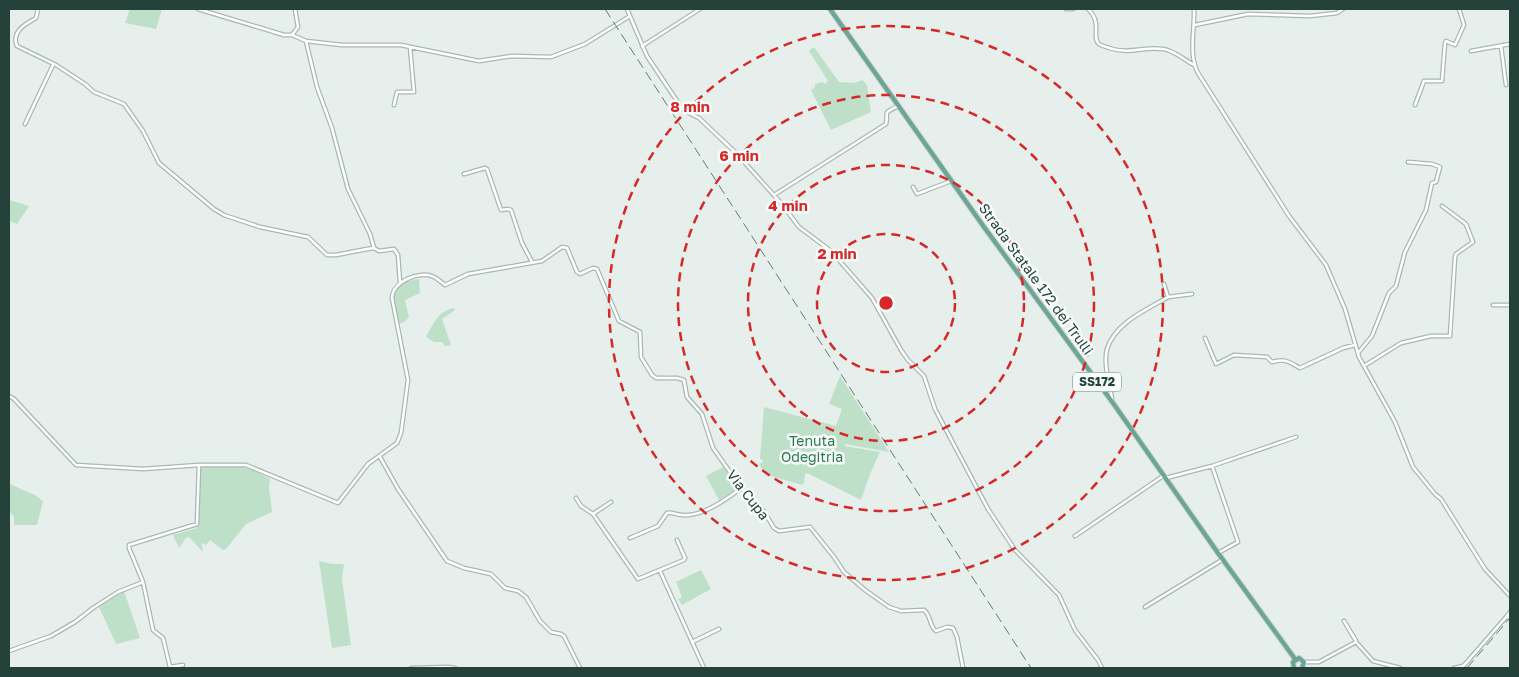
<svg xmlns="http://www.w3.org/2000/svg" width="1519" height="677" viewBox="0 0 1519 677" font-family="'Golos Text',sans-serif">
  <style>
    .green { fill: #bfe0c8 }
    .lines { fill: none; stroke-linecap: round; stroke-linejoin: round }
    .minor-casing { stroke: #a8b8b2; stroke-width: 5 }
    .major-casing { stroke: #c2cac8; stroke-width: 6 }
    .minor { stroke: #fff; stroke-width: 2.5 }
    .major { stroke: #6aa596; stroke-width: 4 }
    .rail { stroke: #5f7d75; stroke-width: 1; stroke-dasharray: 10 5; stroke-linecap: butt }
    .ring { fill: none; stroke: #d62828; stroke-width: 2.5; stroke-dasharray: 9 6 }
    .labels { text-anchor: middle; stroke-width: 5; stroke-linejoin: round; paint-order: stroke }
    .shield { fill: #f7fbf9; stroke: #637a73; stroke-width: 1 }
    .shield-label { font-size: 12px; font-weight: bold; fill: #24423a }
    .street-label { font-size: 14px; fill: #24423a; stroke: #f7fbf9 }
    .park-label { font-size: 14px; fill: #2d7a4b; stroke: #f7fbf9 }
    .centre { fill: #d62828; stroke: #f7fbf9; stroke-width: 2.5 }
    .ring-label { font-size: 15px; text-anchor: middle; font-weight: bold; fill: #d62828; stroke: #f7fbf9; stroke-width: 5; stroke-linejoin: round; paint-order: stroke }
  </style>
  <rect width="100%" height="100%" fill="#e6efeb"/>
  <path class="green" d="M 130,9 L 162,9 L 156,29 L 125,23 Z
    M 814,47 L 839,82 L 855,83 L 862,80 L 867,85 L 871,112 L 831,130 L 811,90 L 815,87 L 815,84 L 822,82 L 825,84 L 828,81 L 809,51 Z
    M 9,200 L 29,206 L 17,224 L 9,221 Z
    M 419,279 L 420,293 L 405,300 L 409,317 L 404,322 L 398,324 L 393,293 L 403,282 Z
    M 454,308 L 455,310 L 442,319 L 451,345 L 445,346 L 442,342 L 434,342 L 426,337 C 433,324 438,311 454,308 Z
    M 840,376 L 889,452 L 845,444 L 845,446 L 880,452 L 870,474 L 861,500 L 807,473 L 805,474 L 804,483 L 802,485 L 767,475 L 762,470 L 759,463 L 762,463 L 763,460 L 760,459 L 764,407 L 836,426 L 842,409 L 829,404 Z
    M 200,467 L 243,467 L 253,470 L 270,479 L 269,488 L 272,512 L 246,524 L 226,549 L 223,550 L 210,540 L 206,545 L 201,543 L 203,550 L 202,551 L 189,537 L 186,538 L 179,548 L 173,535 L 197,528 Z
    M 723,467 L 738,488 L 719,500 L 706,476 Z
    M 9,484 L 11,484 C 21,491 36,492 43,502 L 37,525 L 14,525 L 14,517 L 9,511 Z
    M 319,561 L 332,564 L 344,564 L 342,579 L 351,645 L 332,648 Z
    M 701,570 L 711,589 L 682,605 L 678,599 L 682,597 L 676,582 Z
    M 124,591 L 140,638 L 116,644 L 99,607 Z"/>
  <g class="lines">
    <defs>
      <path id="minor" d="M 38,9 L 36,18 C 25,24 11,32 17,46 L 56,65 L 85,84 L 94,92 L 124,104 L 143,131 L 159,163 L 214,209 L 224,215 L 260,227 L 308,237 L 327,255 L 336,255 L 367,249 L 374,248 L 379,251 L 394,249 L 398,255 L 400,282
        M 198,9 L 284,35 L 292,35 L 306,41 L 342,45 L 401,45 L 479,61 L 512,56 L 551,57 L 585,44 L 630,16
        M 627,9 L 647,56 L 683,110 L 699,118 L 736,153 L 781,203 L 799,227 L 831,251 L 872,298 L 901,350 L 908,360 L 924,376 L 935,409 L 988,509 L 1015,550 L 1059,595 L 1075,630 L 1098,660 L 1102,668
        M 1066,9 L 1073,9
        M 1088,9 C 1103,23 1091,37 1099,44 C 1102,46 1106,47 1109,48 C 1131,55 1143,46 1163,49 C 1174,50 1184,60 1194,65
        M 1194,9 C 1195,29 1188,54 1198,73 L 1289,216 L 1326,265 L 1345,309 L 1359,357 L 1395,422 L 1413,467 L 1435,494 L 1441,499 L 1485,569 L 1510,596
        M 1195,25 L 1248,14 L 1310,16 L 1337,13 L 1343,9
        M 292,35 L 298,27 L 295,9
        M 306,41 L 317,87 L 332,128 L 348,189 L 370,234 L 374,248
        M 642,46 L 700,9
        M 1501,46 L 1506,85
        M 1471,51 L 1510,44
        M 394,105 L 397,92 L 414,92 L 410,47
        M 1415,105 L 1424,81 L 1442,81 L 1445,43 L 1446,41 L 1455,45 L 1464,25 L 1459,9
        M 25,124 L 53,65
        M 464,174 L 485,168 L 487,169 L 501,210 L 508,209 L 511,210 L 522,243 L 532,262
        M 913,187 L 917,194 L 951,181
        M 774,195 L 886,124 C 889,110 881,115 898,106
        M 1168,297 L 1192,294
        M 1493,305 L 1510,305
        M 1205,338 L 1216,364 L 1234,355 L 1267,357 L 1272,362 C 1285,358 1289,362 1300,368 L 1343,348 L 1355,345
        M 1358,353 L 1372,336 L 1389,293 L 1396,286 L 1405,252 L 1426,210 L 1432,183 L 1436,182 L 1440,167 L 1432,164 L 1408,162
        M 1364,366 L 1401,343 L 1431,336 L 1450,336 L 1455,257 L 1456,254 L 1473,242 L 1466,224 L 1442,206
        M 9,396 L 14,399 L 76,465 L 143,469 L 199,465 L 246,465 L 338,503 L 368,464 L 397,443 L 401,433 L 408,380 L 392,298 C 393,281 420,270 434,277 C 438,279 441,282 445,285 L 468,274 L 542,261 L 562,247 L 567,248 L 577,272 L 580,274 L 593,268 L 597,269 L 619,321 L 640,332 L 641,357 L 652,375 L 656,378 L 677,378 L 684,380 L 687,397 L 702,414 L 713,448 L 742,489 L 763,510 L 774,528 L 779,531 L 810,527 L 834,557 L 844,572 L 865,590 L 889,607 L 901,611 L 924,610 C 931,615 929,626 936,631 L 947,627 L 953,628 L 957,637 L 963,668
        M 1112,399 C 1110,385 1103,364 1107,349 C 1115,323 1146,310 1168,297 L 1164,284
        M 380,457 L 398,489 L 447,561 L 464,568 L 491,574 L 505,588 L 518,591 L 526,597 L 540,621 L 551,632 L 561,634 L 564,636 L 580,668
        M 1212,466 L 1238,542 L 1218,553
        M 1166,478 L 1212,466 L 1296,437
        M 576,498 L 581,506 L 593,514 L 638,579 L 684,560 L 685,558 L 677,540
        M 593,514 L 611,502
        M 1075,536 L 1163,476
        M 630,538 L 658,526 L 667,513 C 673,512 677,515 683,515 C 702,517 727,499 741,488
        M 660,571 L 704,668
        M 143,582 L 153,630 L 163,638 L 170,667 L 183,665
        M 1145,607 L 1222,560
        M 1510,612 L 1507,616 L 1510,618
        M 1344,621 L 1356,641
        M 692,642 L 719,629
        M 9,651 L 51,636 L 75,622 L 93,608 L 118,592 L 143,582 L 129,548 L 129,545 L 197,524 L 199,465
        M 1304,662 L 1319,662 L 1356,642 L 1373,661 L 1400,668
        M 411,668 L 448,667 L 455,668
        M 1454,668 L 1463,666 L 1467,662 L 1507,616"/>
      <path id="major" d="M 830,9 L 984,227 L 1113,403 L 1218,553 L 1295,659
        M 1294,668 L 1293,662 L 1299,658 L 1304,662 L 1302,668"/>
    </defs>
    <use href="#minor" class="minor-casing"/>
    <use href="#major" class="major-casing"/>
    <use href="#minor" class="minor"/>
    <use href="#major" class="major"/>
    <path class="rail" d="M 605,9 L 1031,668
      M 1467,668 L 1510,618"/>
  </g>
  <g class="ring">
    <circle cx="886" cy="303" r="69"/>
    <circle cx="886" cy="303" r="138"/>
    <circle cx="886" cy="303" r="208"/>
    <circle cx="886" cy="303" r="277"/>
  </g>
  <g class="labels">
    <rect class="shield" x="1073" y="372.5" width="48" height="19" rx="4"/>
    <g class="shield-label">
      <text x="1097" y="386">SS172</text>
    </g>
    <g class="street-label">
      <text transform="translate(1036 279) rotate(54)" y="5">Strada Statale 172 dei Trulli</text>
      <text transform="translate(748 495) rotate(52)" y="5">Via Cupa</text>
    </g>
    <g class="park-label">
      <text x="812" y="446">Tenuta<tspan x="812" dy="16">Odegitria</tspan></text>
    </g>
  </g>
  <circle cx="886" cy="303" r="8" class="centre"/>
  <g class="ring-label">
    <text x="690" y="112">8 min</text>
    <text x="739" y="161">6 min</text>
    <text x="788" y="211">4 min</text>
    <text x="837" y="259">2 min</text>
  </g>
  <rect width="1519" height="677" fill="none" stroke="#24423a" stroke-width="20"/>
</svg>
